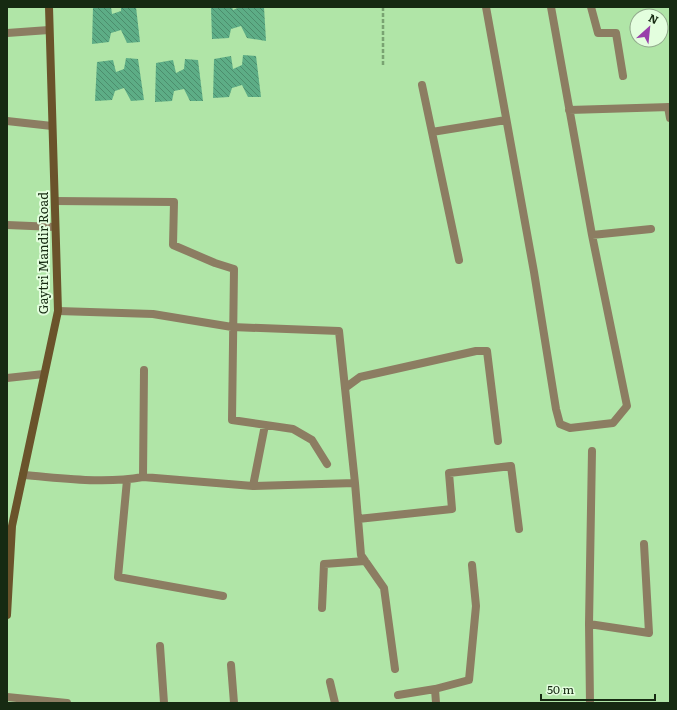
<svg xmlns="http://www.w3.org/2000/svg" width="677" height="710" viewBox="0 0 677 710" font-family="Literata,serif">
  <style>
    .building { fill: url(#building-back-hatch) }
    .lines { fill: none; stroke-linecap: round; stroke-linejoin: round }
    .path { stroke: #79a372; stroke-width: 2.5; stroke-dasharray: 4 2; stroke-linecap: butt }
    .street { stroke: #8c7d62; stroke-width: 8 }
    .secondary { stroke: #6a532b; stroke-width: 8 }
    .labels { text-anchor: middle; stroke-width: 4; stroke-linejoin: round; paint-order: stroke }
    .street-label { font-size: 13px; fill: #162a12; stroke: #e3fede }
  </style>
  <defs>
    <pattern id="building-back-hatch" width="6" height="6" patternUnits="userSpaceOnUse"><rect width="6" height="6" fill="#5dad86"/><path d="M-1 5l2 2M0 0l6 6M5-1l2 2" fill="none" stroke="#4c8d6c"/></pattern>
  </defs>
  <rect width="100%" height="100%" fill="#b0e5a7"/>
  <path class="building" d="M 93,7 L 111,7 L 112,14 L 121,11 L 121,7 L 136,7 L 140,42 L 127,43 L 121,30 L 111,33 L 109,42 L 92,44 Z
    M 211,7 L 232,7 L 233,10 L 240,7 L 264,7 L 266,41 L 247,38 L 241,26 L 231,29 L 229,38 L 212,39 Z
    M 243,55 L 256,56 L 261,97 L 248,97 L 242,85 L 232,88 L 229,97 L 213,98 L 214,59 L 231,56 L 233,69 L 242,65 Z
    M 126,58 L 138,59 L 144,100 L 131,101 L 124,88 L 115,91 L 112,100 L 95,101 L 97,62 L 113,60 L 116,72 L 124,69 Z
    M 185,59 L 198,60 L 203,101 L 190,101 L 184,89 L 174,91 L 172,101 L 155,102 L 156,63 L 173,60 L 176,73 L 184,69 Z"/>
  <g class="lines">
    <path class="path" d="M 383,7 L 383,66"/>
    <path class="street" d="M 486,7 L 534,272 L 556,409 L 560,424 L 570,428 L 613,423 L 627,406 L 592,235 L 651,229
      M 551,7 L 592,235
      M 591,7 L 598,33 L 616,33 L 623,76
      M 7,33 L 49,30
      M 422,85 L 459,260
      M 668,107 L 670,118
      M 569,110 L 670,107
      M 7,121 L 52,126
      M 432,132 L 506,120
      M 55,201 L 174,202 L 173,245 L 215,263 L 234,269 L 232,420 L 293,429 L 312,440 L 327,464
      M 7,225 L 55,227
      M 58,311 L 153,314 L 232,327 L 339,331 L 345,388
      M 7,378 L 44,374
      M 23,475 C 63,478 103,484 143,477 L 253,486 L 265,425
      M 143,477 L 144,370
      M 127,480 L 118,577 L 223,596
      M 253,486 L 355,483
      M 358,519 L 452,509 L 449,473 L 511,466 L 519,529
      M 322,608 L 324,564 L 365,561
      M 589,624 L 649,633 L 644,544
      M 160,646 L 164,703
      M 231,665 L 234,703
      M 395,669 L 384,588 L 361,555 L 355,483 L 345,388 L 360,377 L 476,351 L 487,351 L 498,441
      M 330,682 L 335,703
      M 398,695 L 435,689
      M 7,697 L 67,703
      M 436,703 L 435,689 L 469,680 L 476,606 L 472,565
      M 590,703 L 589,624 L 592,451"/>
    <path class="secondary" d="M 7,615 L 12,526 L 58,311 L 49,7"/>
  </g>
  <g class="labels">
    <g class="street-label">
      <text transform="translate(43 253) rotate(-90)" y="5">Gaytri Mandir Road</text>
    </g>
  </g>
  <rect width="677" height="710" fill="none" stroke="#162a12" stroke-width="16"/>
  <g transform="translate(649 28) rotate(27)"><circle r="19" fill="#e3fede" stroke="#91a98c"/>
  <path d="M0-3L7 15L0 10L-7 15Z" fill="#983faa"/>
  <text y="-6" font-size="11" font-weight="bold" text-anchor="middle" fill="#162a12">N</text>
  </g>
  <path d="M541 694v6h114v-6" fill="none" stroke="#162a12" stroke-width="2"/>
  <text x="547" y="694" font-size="12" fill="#162a12" stroke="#e3fede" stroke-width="3" paint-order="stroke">50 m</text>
</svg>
